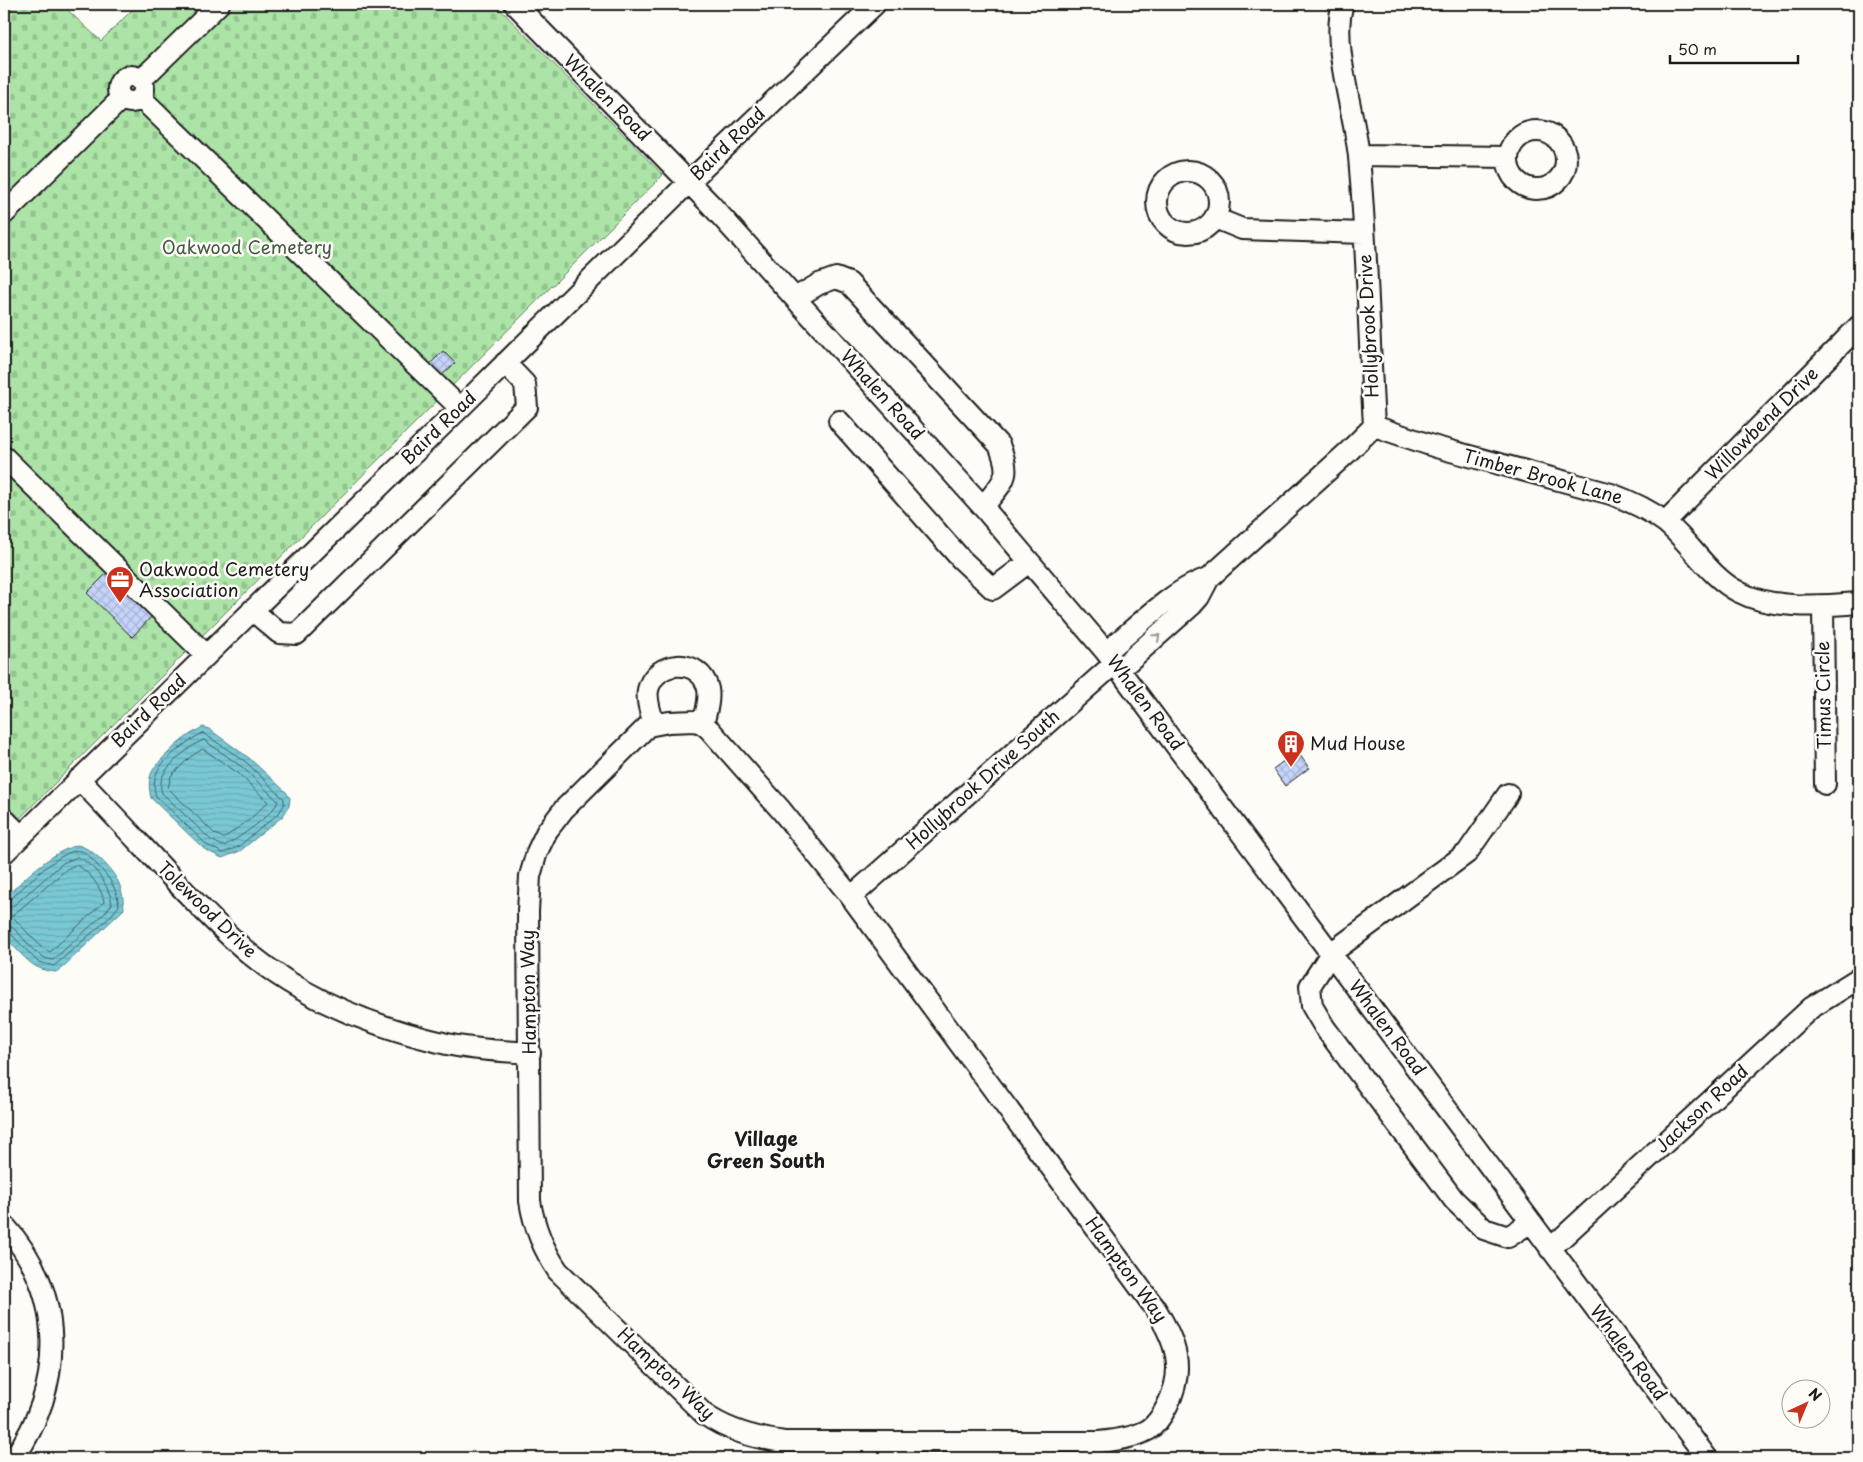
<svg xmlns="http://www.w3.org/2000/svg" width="1863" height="1462" viewBox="0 0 1863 1462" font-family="'Playpen Sans',sans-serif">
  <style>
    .cemetery { fill: url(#cemetery-stones); stroke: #648062 }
    .water { fill: url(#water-rules); stroke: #54838b }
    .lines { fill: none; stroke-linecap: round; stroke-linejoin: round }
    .shore { stroke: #416166; stroke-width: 1 }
    .building { fill: url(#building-cross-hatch); stroke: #1c1c1c }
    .minor-casing { stroke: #1c1c1c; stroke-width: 24 }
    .minor { stroke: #fdfcf7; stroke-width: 20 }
    .oneway { stroke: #989794 }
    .labels { text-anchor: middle; stroke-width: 5; stroke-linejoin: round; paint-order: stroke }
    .street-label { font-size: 18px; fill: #1c1c1c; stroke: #fdfcf7 }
    .park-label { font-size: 18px; fill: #475846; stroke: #fdfcf7 }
    .poi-label { font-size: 18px; fill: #1c1c1c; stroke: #fdfcf7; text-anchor: start }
    .neighbourhood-label { font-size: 19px; font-weight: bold; fill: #1c1c1c; stroke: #fdfcf7 }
  </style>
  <defs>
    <pattern id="cemetery-stones" width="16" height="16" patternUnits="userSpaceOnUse" patternTransform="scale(1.25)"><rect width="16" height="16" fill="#ace4a7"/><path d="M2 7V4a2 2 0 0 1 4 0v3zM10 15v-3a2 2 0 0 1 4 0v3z" fill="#93c38f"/></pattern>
    <pattern id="water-rules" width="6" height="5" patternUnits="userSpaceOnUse" patternTransform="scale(1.25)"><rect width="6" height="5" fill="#79c8d5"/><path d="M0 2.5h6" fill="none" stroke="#68abb6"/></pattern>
    <pattern id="building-cross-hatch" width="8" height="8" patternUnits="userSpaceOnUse" patternTransform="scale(1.25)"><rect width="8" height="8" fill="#c5d4fa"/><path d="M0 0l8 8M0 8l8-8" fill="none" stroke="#a9b5d6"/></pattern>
  </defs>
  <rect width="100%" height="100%" fill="#fdfcf7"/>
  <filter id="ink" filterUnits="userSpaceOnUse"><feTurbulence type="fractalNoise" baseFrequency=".02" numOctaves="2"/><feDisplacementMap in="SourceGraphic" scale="10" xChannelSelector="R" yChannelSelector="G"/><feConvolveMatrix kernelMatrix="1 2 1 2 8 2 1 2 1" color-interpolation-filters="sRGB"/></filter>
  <g filter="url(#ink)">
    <path class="cemetery" d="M 4,4 L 61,4 L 101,41 L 138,4 L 495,4 L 663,175 L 4,834 Z"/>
    <path class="water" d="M 203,727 L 209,729 L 249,758 L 286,792 L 290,798 L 289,806 L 283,816 L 240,851 L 222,858 L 204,849 L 151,798 C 146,776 152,768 168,753 C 179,742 189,734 203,727 Z
      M 77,845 C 92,848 108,865 116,878 C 122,887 123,898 124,909 L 64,966 L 56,972 C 49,971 43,970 37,967 C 28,963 5,939 4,930 C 2,920 4,909 4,899 C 23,879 50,853 77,845 Z"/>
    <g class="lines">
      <path class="shore" d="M 203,733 L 246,762 L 284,799 L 284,805 L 279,813 L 238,847 L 223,853 L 207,845 L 156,796 C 153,788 154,778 158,770 C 165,758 191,738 203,733 Z
        M 204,740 L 242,767 L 278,801 C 276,812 235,842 223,846 L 211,840 L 162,793 C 160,787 160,780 164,774 C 169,764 193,743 204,740 Z
        M 203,749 L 238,773 L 268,802 L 249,820 L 224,838 L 215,834 L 168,788 L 171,776 L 189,758 Z
        M 76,865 C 89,871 102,888 104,902 L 50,952 L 41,947 L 12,916 L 67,869 Z
        M 4,902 L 9,901 C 21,889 64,846 81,851 C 88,853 93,861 98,866 C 110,878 117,889 119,906 L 108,919 L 54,966 L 38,962 L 9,932 L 4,931
        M 4,908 L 13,906 L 63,863 L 77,857 C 94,863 110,887 112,904 L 104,914 L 53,960 C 29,957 21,926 4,924"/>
    </g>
    <path class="building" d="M 443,351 L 455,363 L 441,376 L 430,364 Z
      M 109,571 L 153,615 L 132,637 L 87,593 Z
      M 1297,751 L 1309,768 L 1285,786 L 1273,769 Z"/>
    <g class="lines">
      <defs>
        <path id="minor" d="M 515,4 L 711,205 L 983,507 L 1106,652 L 1707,1458
          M118 89a13 13 0 1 1 26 0a13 13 0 1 1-26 0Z
          M 141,80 L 219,4
          M 141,98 L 460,408
          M1508 160a29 29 0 1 1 58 0a29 29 0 1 1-58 0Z
          M 1359,155 L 1507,157
          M1157 202a31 31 0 1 1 62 0a31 31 0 1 1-62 0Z
          M 4,214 L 122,98
          M 1215,218 L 1242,229 L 1364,233
          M 795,298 L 819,284 L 836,278 L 849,283 L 999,445 C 1013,478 1003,481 983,507
          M 839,421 L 961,559 L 993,589 L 1029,562
          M 1374,426 L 1436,447 L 1611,494 C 1630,501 1648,509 1665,522 C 1691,543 1709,577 1739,592 C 1773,610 1822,606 1859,603
          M 4,457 L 206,655
          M 1665,522 L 1859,326
          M 1823,606 L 1825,784
          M 252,610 L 279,633 L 297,634 L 527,407 L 525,384 L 505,363
          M 1106,652 C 1135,629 1175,587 1209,578
          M 1120,669 L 1192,605 L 1199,597 L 1209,578 L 1348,452 L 1374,426 C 1369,336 1367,246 1359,157 C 1355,115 1330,41 1343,4
          M 695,721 L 703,724 L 710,730 L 781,810 L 851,897 L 1155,1308 C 1176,1342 1186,1369 1167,1406 C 1163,1414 1156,1425 1148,1430 C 1133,1438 1116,1440 1099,1442 L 784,1442 C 755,1438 728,1431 704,1414 L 558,1271 C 543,1249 534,1227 530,1201 L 528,911 L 530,876 L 537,852 L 547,831 L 564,809 L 648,726 L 669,722 Z
          M 654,724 C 651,713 646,701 648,690 C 655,659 701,657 708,689 C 710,700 706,713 703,724
          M 79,779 C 112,813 143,847 175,881 C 200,907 224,933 251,955 C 306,1000 378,1028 447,1044 C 474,1050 502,1051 530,1053
          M 1508,794 L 1467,853 L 1331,953 L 1310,986 L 1312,1006 L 1325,1028 L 1454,1200 L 1484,1229 L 1508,1237 L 1531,1222
          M 4,819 L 21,836
          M 4,853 L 460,408 L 689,182 L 875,4
          M 851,897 L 1115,663
          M 4,1225 C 66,1293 65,1384 14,1458
          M 1550,1249 L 1811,1008 L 1859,978"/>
      </defs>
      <use href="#minor" class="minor-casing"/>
      <use href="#minor" class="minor"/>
    </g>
    <defs><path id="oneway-chevron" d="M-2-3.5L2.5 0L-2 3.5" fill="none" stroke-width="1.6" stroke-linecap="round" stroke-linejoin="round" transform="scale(1.25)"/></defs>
    <use class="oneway" href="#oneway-chevron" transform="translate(1157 637) rotate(-41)"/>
  </g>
  <defs>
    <symbol id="office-pin" viewBox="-11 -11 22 30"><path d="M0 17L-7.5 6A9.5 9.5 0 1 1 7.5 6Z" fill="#c8321e" stroke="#fdfcf7"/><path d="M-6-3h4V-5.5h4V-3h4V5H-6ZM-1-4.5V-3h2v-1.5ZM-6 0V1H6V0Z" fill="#fff"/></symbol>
    <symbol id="building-pin" viewBox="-11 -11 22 30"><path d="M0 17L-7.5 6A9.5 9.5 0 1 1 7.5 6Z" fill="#c8321e" stroke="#fdfcf7"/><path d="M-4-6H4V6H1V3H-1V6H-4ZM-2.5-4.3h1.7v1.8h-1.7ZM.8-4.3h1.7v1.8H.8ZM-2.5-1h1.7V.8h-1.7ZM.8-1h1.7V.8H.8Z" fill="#fff"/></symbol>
  </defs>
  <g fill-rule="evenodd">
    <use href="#office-pin" x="104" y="564" width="32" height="43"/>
    <use href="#building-pin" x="1275" y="728" width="32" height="43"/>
  </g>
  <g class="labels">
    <g class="street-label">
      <text transform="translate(607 98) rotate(45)" y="6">Whalen Road</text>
      <text transform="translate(728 144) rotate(-44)" y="6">Baird Road</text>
      <text transform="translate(1369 326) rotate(-93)" y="6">Hollybrook Drive</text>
      <text transform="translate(882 395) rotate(48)" y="6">Whalen Road</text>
      <text transform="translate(1762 424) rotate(-45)" y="6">Willowbend Drive</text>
      <text transform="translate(439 428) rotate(-44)" y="6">Baird Road</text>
      <text transform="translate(1543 477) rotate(15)" y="6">Timber Brook Lane</text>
      <text transform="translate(1824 695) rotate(-91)" y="6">Timus Circle</text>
      <text transform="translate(1145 703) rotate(53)" y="6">Whalen Road</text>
      <text transform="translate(149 711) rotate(-44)" y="6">Baird Road</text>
      <text transform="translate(983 780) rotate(-42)" y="6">Hollybrook Drive South</text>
      <text transform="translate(207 910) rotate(44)" y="6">Tolewood Drive</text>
      <text transform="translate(529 992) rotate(-91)" y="6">Hampton Way</text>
      <text transform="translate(1387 1028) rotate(53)" y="6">Whalen Road</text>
      <text transform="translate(1702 1109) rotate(-43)" y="6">Jackson Road</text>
      <text transform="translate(1126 1270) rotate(54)" y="6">Hampton Way</text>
      <text transform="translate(1628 1353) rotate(53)" y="6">Whalen Road</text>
      <text transform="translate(666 1374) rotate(43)" y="6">Hampton Way</text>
    </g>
    <g class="park-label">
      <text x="247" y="254">Oakwood Cemetery</text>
    </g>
    <g class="poi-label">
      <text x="139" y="576">Oakwood Cemetery<tspan x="139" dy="21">Association</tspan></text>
      <text x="1310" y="750">Mud House</text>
    </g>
    <g class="neighbourhood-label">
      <text x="766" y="1146">Village<tspan x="766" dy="22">Green South</tspan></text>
    </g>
  </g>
  <rect width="1863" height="1462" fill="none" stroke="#fdfcf7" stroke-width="20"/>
  <rect x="10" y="10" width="1843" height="1442" fill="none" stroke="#1c1c1c" stroke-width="2" filter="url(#ink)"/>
  <g transform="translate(1806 1404) rotate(44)"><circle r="24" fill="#fdfcf7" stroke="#a3a29f"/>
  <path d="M0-4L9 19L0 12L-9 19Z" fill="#c8321e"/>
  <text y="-8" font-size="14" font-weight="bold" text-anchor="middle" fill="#1c1c1c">N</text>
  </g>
  <path d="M1670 55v8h128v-8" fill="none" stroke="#1c1c1c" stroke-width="2.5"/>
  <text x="1678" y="55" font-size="15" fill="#1c1c1c" stroke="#fdfcf7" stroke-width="4" paint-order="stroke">50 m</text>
</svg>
